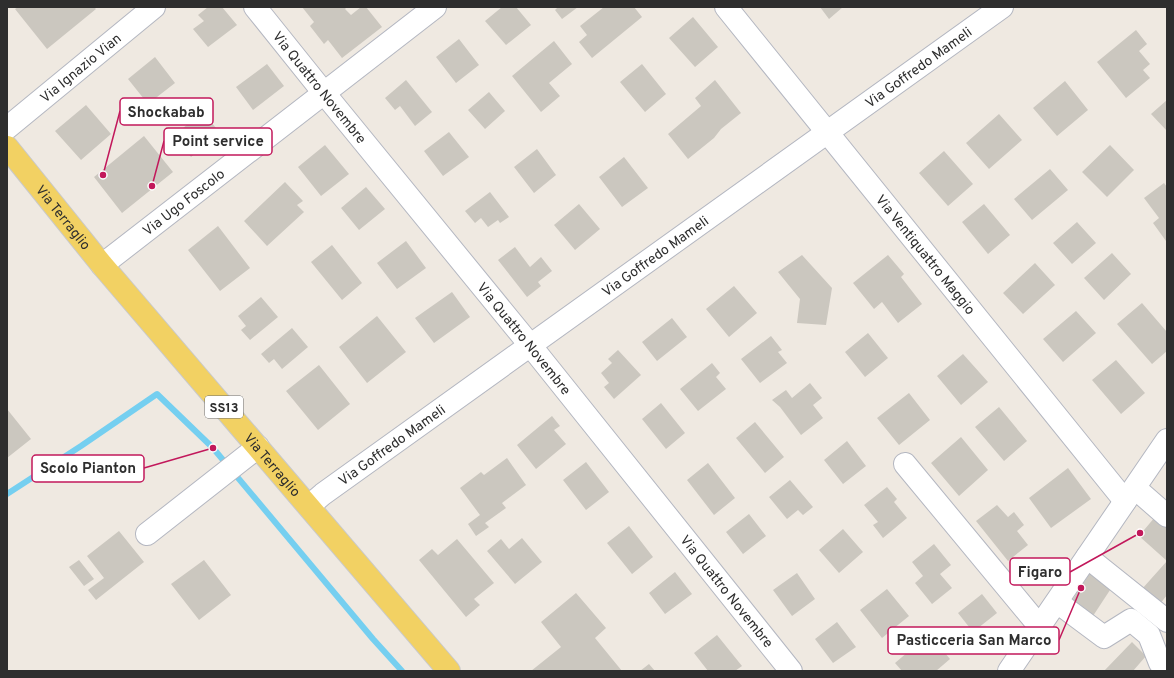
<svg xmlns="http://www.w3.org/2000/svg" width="1174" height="678" viewBox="0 0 1174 678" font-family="Overpass,sans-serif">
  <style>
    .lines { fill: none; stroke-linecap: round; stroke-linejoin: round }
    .stream { stroke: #75cff0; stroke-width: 6 }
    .building { fill: #cbc7bf }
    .minor-casing { stroke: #b4b7c1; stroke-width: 24 }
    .major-casing { stroke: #c9c9c9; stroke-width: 24 }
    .minor { stroke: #fff; stroke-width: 22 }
    .major { stroke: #f2d163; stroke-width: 22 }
    .labels { text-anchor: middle; stroke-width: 3.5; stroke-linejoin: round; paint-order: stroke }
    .shield { fill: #fff; stroke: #6d6d6d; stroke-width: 1 }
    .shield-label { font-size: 13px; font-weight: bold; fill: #2e2e2e }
    .street-label { font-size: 14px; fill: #2e2e2e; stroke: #fff }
    .leader { fill: none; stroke: #c2185b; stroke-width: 1.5 }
    .callout-dot { fill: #c2185b; stroke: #fff; stroke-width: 1.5 }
    .callout { fill: #fff; stroke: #c2185b; stroke-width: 1.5 }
    .callout-label { font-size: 15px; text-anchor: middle; font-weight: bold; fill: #2e2e2e }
  </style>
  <rect width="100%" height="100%" fill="#efe9e1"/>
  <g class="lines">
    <path class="stream" d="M 7,494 L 81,446 L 157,394 L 213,448 L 373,639 L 402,671"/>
  </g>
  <path class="building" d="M 18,7 L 94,7 L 96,9 L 47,49 L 15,9 Z
    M 208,7 L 222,7 L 237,25 L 208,47 L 193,29 L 204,21 L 198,15 Z
    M 302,7 L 347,7 L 345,9 L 351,15 L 361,7 L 366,7 L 382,27 L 342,58 L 328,40 L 324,44 L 310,26 L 314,22 Z
    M 502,7 L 516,7 L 531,25 L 506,45 L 485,21 Z
    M 558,7 L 578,7 L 562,19 L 555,10 Z
    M 604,7 L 634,7 L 642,17 L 592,58 L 579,42 L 587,35 L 580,26 Z
    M 820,7 L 843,7 L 829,19 Z
    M 693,17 L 718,47 L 695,67 L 669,38 Z
    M 1136,30 L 1147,44 L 1139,51 L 1150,64 L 1143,70 L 1150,78 L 1126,98 L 1097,62 Z
    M 459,39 L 479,65 L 456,83 L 436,57 Z
    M 554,41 L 572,64 L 549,83 L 560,96 L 541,112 L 512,76 Z
    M 155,57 L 175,83 L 148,104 L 128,79 Z
    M 267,64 L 284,86 L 253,110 L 236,87 Z
    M 642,64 L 666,94 L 645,112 L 620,82 Z
    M 406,80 L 432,112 L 415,126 L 400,106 L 395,110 L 385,98 Z
    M 715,80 L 741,113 L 721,129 L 714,138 L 688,159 L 668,134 L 701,106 L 695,98 Z
    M 1065,81 L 1088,110 L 1057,136 L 1033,108 Z
    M 489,92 L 505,111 L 485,129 L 468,110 Z
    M 1167,100 L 1167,131 L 1151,114 Z
    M 86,105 L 111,134 L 81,160 L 55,131 Z
    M 203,112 L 220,133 L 191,157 L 173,136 Z
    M 999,114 L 1022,140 L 989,169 L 966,143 Z
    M 449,132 L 469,157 L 443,176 L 424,151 Z
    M 144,136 L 173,172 L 122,213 L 94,177 Z
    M 325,145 L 349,174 L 321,196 L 298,167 Z
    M 1110,145 L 1134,170 L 1107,197 L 1082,172 Z
    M 537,149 L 556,175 L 534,193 L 514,167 Z
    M 944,151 L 973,184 L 948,206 L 919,173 Z
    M 624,157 L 648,188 L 622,207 L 599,177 Z
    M 1050,169 L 1068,190 L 1032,220 L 1014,199 Z
    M 285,182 L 303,201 L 297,205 L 304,212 L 267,246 L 244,221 Z
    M 1164,183 L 1167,187 L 1167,240 L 1166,241 L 1153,223 L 1159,218 L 1144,198 Z
    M 366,187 L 385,209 L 359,230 L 341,208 Z
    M 490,192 L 509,217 L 500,223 L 498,220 L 488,227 L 481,218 L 475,223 L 465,211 Z
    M 579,204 L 600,229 L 575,250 L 554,225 Z
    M 984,204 L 1010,235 L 988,254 L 962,222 Z
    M 1077,222 L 1096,243 L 1072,264 L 1053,243 Z
    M 218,226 L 250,268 L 220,291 L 188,250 Z
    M 406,241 L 426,268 L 397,289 L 377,263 Z
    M 332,245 L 362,283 L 342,300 L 311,262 Z
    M 515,247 L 530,267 L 541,257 L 552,271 L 538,282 L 541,286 L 527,297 L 498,260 Z
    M 1112,253 L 1131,274 L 1104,300 L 1084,278 Z
    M 802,255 L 832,288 L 826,325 L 797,323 L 800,299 L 778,272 Z
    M 888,255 L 904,274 L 901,277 L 922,304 L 898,323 L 882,302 L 874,309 L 853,283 Z
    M 1035,263 L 1055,285 L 1023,314 L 1003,293 Z
    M 734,286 L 757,313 L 729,337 L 706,309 Z
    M 452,292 L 470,317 L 434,343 L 415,318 Z
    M 261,297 L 278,317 L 250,340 L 241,330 L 246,326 L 238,316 Z
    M 1142,303 L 1167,332 L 1167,351 L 1152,364 L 1117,324 Z
    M 1076,311 L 1096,333 L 1063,362 L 1043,339 Z
    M 377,316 L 406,352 L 367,383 L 339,347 Z
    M 672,318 L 687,337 L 657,361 L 642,342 Z
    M 292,328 L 308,347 L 282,369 L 274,359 L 269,363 L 261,354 Z
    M 868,333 L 888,358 L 865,377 L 845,352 Z
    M 771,336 L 782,350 L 778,352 L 787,363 L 760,383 L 741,359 Z
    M 618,350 L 641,375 L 614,399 L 604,387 L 609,383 L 601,373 L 612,363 L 608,359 Z
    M 963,354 L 988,382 L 961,405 L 937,376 Z
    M 1116,360 L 1145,393 L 1121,414 L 1092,380 Z
    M 712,363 L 720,373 L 716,377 L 726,389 L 698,411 L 680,389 Z
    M 319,365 L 350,404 L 318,430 L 286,391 Z
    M 810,383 L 822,398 L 813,405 L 823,418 L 801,435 L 780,407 L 772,400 L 786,390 L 792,398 Z
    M 909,393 L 930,420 L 899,445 L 877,418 Z
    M 661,403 L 685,433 L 666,449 L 642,419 Z
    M 999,407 L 1027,441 L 1004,461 L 975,427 Z
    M 7,409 L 31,439 L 7,458 Z
    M 552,416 L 560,426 L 554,430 L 566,444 L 536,469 L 517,445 Z
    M 755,422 L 784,457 L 765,473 L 736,438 Z
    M 961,437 L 988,470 L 959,496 L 931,463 Z
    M 847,441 L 866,466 L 843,484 L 824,460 Z
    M 507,458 L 526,485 L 502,503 L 506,508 L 485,523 L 489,527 L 476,536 L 468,524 L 480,515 L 460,488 L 481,472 L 484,475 Z
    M 586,462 L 609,492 L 586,510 L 563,480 Z
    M 708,463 L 735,498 L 714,515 L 687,480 Z
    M 1068,468 L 1091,499 L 1051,528 L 1029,498 Z
    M 790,480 L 813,507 L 803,515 L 798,510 L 787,519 L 769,497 Z
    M 887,487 L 897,499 L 894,502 L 907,518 L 883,538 L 873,525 L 878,522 L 864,505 Z
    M 997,505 L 1008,517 L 1014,512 L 1024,525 L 1017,531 L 1028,545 L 1008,561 L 976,521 Z
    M 749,514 L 766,536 L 743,554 L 726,532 Z
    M 1155,517 L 1167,527 L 1167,595 L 1160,604 L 1142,589 L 1167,561 L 1139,536 Z
    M 629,526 L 653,557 L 632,574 L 607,543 Z
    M 843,529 L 863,552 L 839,573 L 819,550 Z
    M 119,531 L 144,562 L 96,600 L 88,590 L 104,578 L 87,556 Z
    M 522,538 L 542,562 L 515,584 L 487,551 L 501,539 L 509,549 Z
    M 457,539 L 494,583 L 474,599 L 480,605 L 466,617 L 419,560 L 432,549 L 438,555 Z
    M 934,544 L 951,565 L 940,574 L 952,588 L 932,604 L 915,583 L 923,576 L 912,562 Z
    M 79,560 L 94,579 L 84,586 L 69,567 Z
    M 204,560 L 231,595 L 199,620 L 171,584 Z
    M 675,572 L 692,594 L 665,614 L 649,593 Z
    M 797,573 L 815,599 L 792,616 L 773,590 Z
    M 1090,573 L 1112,587 L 1091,619 L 1069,605 Z
    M 887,589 L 909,616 L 882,638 L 860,610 Z
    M 576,593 L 606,628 L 595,638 L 622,671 L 531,671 L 561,647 L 541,622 Z
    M 982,594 L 997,613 L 973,632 L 958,613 Z
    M 837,622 L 856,647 L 833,663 L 815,639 Z
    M 929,634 L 950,659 L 936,671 L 902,671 L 895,663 Z
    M 717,635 L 742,666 L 735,671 L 708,671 L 694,653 Z
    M 1132,642 L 1146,656 L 1133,671 L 1104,671 Z
    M 649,664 L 655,671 L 640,671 Z"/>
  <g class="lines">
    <defs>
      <g id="minor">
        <path id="s1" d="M 255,7 L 324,93 L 530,345 L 791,671"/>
        <path id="s2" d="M 726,7 L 1125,501"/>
        <path id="s3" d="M 7,128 L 154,7"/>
        <path id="s4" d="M 102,265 L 435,7"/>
        <path d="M 905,464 L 1040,627"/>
        <path d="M 1135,488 L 1167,516"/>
        <path id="s5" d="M 309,506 L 323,494 L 1002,7"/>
        <path d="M 147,534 L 258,447"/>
        <path d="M 1087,557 L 1167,621"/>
        <path d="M 1057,602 L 1104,637 L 1131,620 L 1149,635 L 1160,663 L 1167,670"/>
        <path d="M 1009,671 L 1167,440"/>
      </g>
      <g id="major">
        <path id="s6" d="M 7,147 L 102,265 L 449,671"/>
      </g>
    </defs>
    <use href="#minor" class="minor-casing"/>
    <use href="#major" class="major-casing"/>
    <use href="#minor" class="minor"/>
    <use href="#major" class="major"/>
  </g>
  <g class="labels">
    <rect class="shield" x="205" y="396" width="38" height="22" rx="3"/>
    <g class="shield-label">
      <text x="224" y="412">SS13</text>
    </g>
    <g class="street-label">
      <text dy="5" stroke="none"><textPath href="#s3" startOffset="95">Via Ignazio Vian</textPath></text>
      <text dy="5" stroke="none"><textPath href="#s5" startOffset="751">Via Goffredo Mameli</textPath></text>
      <text dy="5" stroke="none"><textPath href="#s1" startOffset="103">Via Quattro Novembre</textPath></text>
      <text dy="5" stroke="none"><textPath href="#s4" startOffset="103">Via Ugo Foscolo</textPath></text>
      <text dy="5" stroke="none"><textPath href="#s6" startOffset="90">Via Terraglio</textPath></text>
      <text dy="5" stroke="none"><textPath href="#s2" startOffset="318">Via Ventiquattro Maggio</textPath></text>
      <text dy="5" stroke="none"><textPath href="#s5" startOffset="427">Via Goffredo Mameli</textPath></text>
      <text dy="5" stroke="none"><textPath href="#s1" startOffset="427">Via Quattro Novembre</textPath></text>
      <text dy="5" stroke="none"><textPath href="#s5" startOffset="103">Via Goffredo Mameli</textPath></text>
      <text dy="5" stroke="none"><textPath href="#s6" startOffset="414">Via Terraglio</textPath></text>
      <text dy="5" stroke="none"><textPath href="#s1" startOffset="751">Via Quattro Novembre</textPath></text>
    </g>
  </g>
  <path class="leader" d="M103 175L120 111M152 186L164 141M213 448L144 468M1140 533L1070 572M1081 588L1059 640"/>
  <g class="callout-dot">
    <circle cx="103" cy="175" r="4"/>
    <circle cx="152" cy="186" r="4"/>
    <circle cx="213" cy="448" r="4"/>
    <circle cx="1140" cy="533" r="4"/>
    <circle cx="1081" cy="588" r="4"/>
  </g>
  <g class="callout">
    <rect x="120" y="98" width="93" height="27" rx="4"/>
    <rect x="164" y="128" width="108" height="27" rx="4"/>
    <rect x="32" y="455" width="112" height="27" rx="4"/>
    <rect x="1010" y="558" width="60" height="27" rx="4"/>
    <rect x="888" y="627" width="171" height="27" rx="4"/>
  </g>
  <g class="callout-label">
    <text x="166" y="117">Shockabab</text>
    <text x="218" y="146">Point service</text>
    <text x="88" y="473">Scolo Pianton</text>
    <text x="1040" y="577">Figaro</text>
    <text x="974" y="645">Pasticceria San Marco</text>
  </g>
  <rect width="1174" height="678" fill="none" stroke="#2e2e2e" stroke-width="16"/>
</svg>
